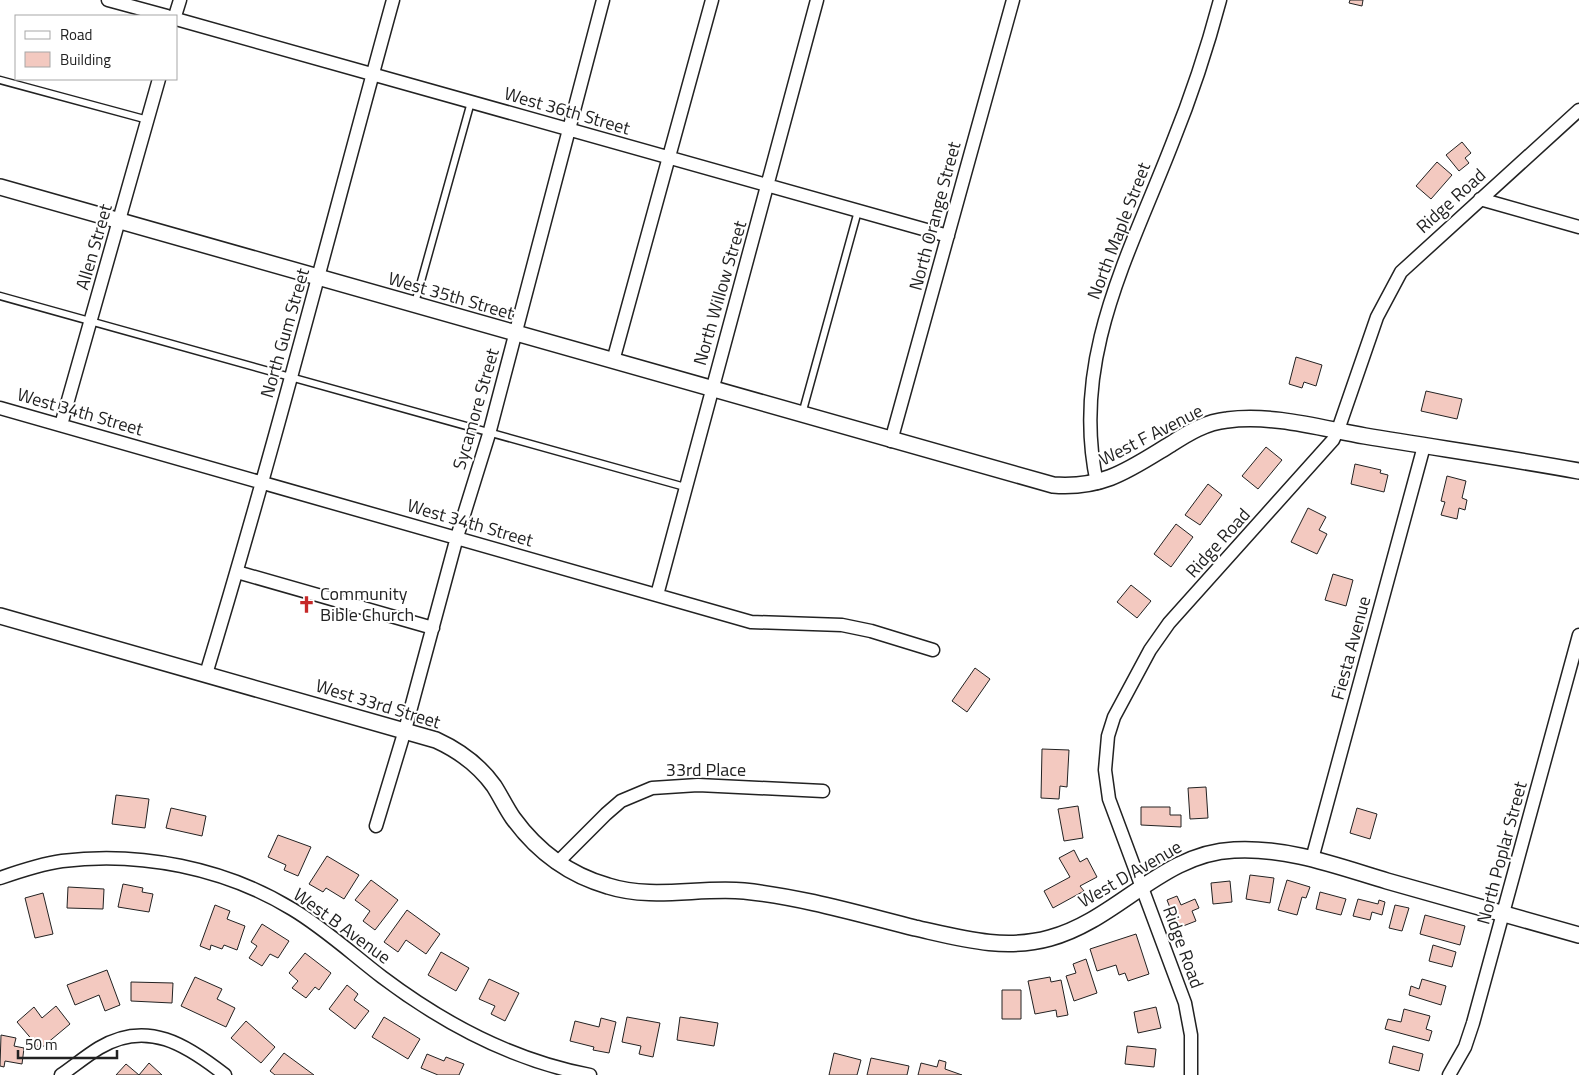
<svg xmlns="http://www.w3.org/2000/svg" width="1579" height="1075" viewBox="0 0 1579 1075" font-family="'Titillium Web',sans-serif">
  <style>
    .building { fill: #f3c9c0; stroke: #222 }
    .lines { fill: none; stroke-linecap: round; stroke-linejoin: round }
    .service-casing { stroke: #222; stroke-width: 9 }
    .minor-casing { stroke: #222; stroke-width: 15 }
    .tertiary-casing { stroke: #222; stroke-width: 18 }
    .service { stroke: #fff; stroke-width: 6 }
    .minor { stroke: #fff; stroke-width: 12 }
    .tertiary { stroke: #fff; stroke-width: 15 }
    .labels { text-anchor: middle; stroke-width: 4; stroke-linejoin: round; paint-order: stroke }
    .street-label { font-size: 18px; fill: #222; stroke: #fff }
    .poi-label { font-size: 18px; fill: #222; stroke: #fff; text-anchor: start }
  </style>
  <rect width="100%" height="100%" fill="#fff"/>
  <path class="building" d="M 1350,0 L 1363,0 L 1362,6 L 1349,3 Z
    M 1462,142 L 1471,153 L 1465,158 L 1469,163 L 1459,171 L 1446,155 Z
    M 1437,162 L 1452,175 L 1431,199 L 1416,186 Z
    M 1296,357 L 1322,365 L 1316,386 L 1304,382 L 1302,388 L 1289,384 Z
    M 1426,391 L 1462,399 L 1457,419 L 1421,411 Z
    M 1266,447 L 1282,460 L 1258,489 L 1242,476 Z
    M 1355,464 L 1381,470 L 1380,473 L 1388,475 L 1384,492 L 1351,484 Z
    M 1447,476 L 1466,481 L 1462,498 L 1467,500 L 1465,510 L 1459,508 L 1457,519 L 1441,515 L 1445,502 L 1441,501 Z
    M 1208,484 L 1222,495 L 1200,525 L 1185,515 Z
    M 1308,508 L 1326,517 L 1319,530 L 1327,534 L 1317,554 L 1291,542 Z
    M 1176,524 L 1193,537 L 1171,567 L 1154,554 Z
    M 1333,574 L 1353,580 L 1346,606 L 1325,600 Z
    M 1131,585 L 1151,601 L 1137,618 L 1117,602 Z
    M 975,668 L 990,679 L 967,712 L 952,701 Z
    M 1042,749 L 1069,750 L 1067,787 L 1060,786 L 1059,799 L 1041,798 Z
    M 1206,787 L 1208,818 L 1190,819 L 1188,788 Z
    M 116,795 L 149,799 L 145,828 L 112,824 Z
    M 1078,806 L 1083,838 L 1064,841 L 1058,809 Z
    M 1141,807 L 1170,807 L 1170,815 L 1181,815 L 1181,827 L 1141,825 Z
    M 171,808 L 206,816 L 202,836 L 166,828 Z
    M 1357,808 L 1377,814 L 1370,839 L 1350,833 Z
    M 278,835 L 311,847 L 298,876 L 284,870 L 286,865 L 268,857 Z
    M 1074,850 L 1080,862 L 1087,858 L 1097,877 L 1080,886 L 1084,891 L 1053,908 L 1044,891 L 1070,877 L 1059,858 Z
    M 327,856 L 359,875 L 344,899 L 326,888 L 323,892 L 309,884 Z
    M 1250,875 L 1274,878 L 1270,903 L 1246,899 Z
    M 371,880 L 398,900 L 375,930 L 363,921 L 370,911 L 355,900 Z
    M 1287,880 L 1310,887 L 1306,898 L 1302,897 L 1297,915 L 1278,910 Z
    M 1230,881 L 1232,902 L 1213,904 L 1211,883 Z
    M 123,884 L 143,888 L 142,892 L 153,894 L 149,912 L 118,907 Z
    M 68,887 L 104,889 L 103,909 L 67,908 Z
    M 1320,892 L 1346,899 L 1341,915 L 1316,909 Z
    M 43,893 L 53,934 L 35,938 L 25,898 Z
    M 1177,896 L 1181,905 L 1195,899 L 1199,908 L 1192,911 L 1196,921 L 1178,928 L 1167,900 Z
    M 1358,899 L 1378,904 L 1379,900 L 1385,902 L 1382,915 L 1372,912 L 1370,920 L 1353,916 Z
    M 215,905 L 230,911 L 227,919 L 245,926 L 237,950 L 224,945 L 222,949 L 211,945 L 210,950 L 200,946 Z
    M 1395,905 L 1409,908 L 1402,931 L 1389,928 Z
    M 407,910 L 440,934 L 426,954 L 406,940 L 398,952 L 384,942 Z
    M 1425,915 L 1465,926 L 1460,945 L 1420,934 Z
    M 262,924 L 289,941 L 278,958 L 270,954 L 262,966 L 249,958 L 257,946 L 251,942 Z
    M 1136,934 L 1149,974 L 1128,981 L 1125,973 L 1119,975 L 1116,965 L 1097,971 L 1090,949 Z
    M 1433,945 L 1456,952 L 1452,967 L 1429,961 Z
    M 441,952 L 469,968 L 456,991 L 428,975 Z
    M 305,953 L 331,973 L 319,990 L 315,987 L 306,998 L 292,988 L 298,981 L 289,973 Z
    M 1086,959 L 1097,993 L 1074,1001 L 1066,976 L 1076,973 L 1073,964 Z
    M 107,970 L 120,1005 L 105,1011 L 99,995 L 75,1005 L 67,985 Z
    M 195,977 L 222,989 L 217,999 L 235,1008 L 226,1027 L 181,1006 Z
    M 1050,977 L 1051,982 L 1061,980 L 1068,1015 L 1057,1017 L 1056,1010 L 1035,1014 L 1028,981 Z
    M 489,979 L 519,993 L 505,1021 L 491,1014 L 495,1006 L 479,999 Z
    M 1422,979 L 1446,986 L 1441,1005 L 1409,995 L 1411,986 L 1419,989 Z
    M 131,982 L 173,983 L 172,1003 L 131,1001 Z
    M 347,985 L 358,994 L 354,1000 L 369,1011 L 355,1029 L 329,1009 Z
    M 1002,990 L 1021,990 L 1021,1019 L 1002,1019 Z
    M 56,1006 L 70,1024 L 40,1049 L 17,1022 L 34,1007 L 42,1018 Z
    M 1156,1007 L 1161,1028 L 1138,1033 L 1134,1012 Z
    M 1404,1009 L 1430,1016 L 1426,1029 L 1432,1031 L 1429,1041 L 1385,1029 L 1388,1019 L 1401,1022 Z
    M 384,1017 L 420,1039 L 408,1059 L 372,1037 Z
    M 627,1017 L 660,1023 L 653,1057 L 639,1054 L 641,1046 L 622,1042 Z
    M 680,1017 L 718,1023 L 714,1046 L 677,1040 Z
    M 601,1018 L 616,1022 L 609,1053 L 593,1050 L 594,1047 L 570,1041 L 575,1021 L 599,1027 Z
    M 246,1021 L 275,1047 L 261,1063 L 231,1038 Z
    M 1,1035 L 16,1038 L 14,1046 L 24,1048 L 22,1064 L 5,1061 L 4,1067 L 0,1066 Z
    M 1127,1046 L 1156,1049 L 1154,1067 L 1125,1064 Z
    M 1393,1046 L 1423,1054 L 1419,1071 L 1389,1063 Z
    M 284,1053 L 314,1075 L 275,1075 L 270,1071 Z
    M 834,1053 L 861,1060 L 857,1075 L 829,1075 Z
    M 427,1054 L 444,1061 L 446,1057 L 464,1064 L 459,1075 L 438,1075 L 421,1068 Z
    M 871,1058 L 909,1066 L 907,1075 L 867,1075 Z
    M 939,1060 L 946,1062 L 945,1069 L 962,1075 L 918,1075 L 921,1063 L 937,1067 Z
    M 149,1063 L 162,1075 L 139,1075 Z
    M 126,1064 L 139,1075 L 116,1075 Z"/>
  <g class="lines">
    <defs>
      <path id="service" d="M 0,80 L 148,120
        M 0,296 L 685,487
        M 415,303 L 471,102
        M 802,414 L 858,211"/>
      <path id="minor" d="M 108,0 L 167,16
        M 175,16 L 180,0
        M 176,19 L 948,236
        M 1480,199 L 1579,227
        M 613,361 L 712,0
        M 0,408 L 751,622 L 842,625 L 871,631 L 933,650
        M 61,425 L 159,79
        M 891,441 L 1013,0
        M 1097,483 C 1070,360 1129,255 1172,144 C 1191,97 1207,49 1220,0
        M 237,572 L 433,628
        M 657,595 L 817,0
        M 206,674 C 274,451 331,225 393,0
        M 376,826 L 405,730 L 457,537 L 489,434 L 603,0
        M 1312,859 L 1424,446
        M 557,863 L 606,814 L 621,801 L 652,788 L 698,785 L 823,791
        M 0,878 C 20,871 41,864 62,861 C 139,851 225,868 292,909 C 324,928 352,954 382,977 C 443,1023 515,1061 590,1075
        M 61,1075 C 74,1066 86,1056 99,1048 C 147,1019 187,1045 225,1075
        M 1191,1075 L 1191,1035 L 1185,1003 L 1109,799 L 1105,770 L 1108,736 L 1114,717 L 1150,650 L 1169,623 L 1333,440 L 1339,427 L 1377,317 L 1401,272 L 1579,110
        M 1449,1075 L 1465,1047 L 1473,1023 L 1579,635"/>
      <path id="tertiary" d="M 0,187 L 1053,485 C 1104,489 1130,469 1171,444 C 1188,433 1206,422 1227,420 C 1273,414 1320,428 1365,436 C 1437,448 1508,458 1579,471
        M 0,616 L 436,740 C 460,751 479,765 494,786 C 501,797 506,808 513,818 C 537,851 569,875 608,886 C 652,900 699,887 744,891 C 802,897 859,914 915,928 C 960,938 1004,951 1050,938 C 1117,920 1162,853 1234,850 C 1287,847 1337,866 1387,881 C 1451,899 1515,917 1579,935"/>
    </defs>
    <use href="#service" class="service-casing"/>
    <use href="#minor" class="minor-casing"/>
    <use href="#tertiary" class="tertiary-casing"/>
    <use href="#service" class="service"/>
    <use href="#minor" class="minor"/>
    <use href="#tertiary" class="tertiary"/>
  </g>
  <defs>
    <symbol id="church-bare" viewBox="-9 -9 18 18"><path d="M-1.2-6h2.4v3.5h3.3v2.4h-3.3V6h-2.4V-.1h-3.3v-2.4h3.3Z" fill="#c62828" stroke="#fff" stroke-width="2.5" paint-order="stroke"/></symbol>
  </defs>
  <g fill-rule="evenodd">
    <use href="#church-bare" x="294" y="592" width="25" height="25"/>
  </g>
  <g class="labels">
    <g class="street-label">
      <text transform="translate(567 111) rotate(16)" y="6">West 36th Street</text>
      <text transform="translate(1451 201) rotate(-42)" y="6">Ridge Road</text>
      <text transform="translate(935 216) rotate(-75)" y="6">North Orange Street</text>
      <text transform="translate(1119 231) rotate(-69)" y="6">North Maple Street</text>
      <text transform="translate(94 247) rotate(-74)" y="6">Allen Street</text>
      <text transform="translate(720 293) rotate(-74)" y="6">North Willow Street</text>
      <text transform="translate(451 296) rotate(16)" y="6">West 35th Street</text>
      <text transform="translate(285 333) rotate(-74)" y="6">North Gum Street</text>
      <text transform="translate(476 409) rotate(-74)" y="6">Sycamore Street</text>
      <text transform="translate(80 412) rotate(16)" y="6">West 34th Street</text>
      <text transform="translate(1151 435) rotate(-27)" y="6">West F Avenue</text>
      <text transform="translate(470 523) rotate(16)" y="6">West 34th Street</text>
      <text transform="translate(1218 543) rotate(-48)" y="6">Ridge Road</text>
      <text transform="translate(1351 648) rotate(-75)" y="6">Fiesta Avenue</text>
      <text transform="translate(378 704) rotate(17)" y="6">West 33rd Street</text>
      <text x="706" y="776">33rd Place</text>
      <text transform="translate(1502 853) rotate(-75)" y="6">North Poplar Street</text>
      <text transform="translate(1130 874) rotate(-30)" y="6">West D Avenue</text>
      <text transform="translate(342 926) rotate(36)" y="6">West B Avenue</text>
      <text transform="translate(1183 947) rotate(70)" y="6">Ridge Road</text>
    </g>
    <g class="poi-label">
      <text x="320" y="600">Community<tspan x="320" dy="21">Bible Church</tspan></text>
    </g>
  </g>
  <rect x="15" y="15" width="162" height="65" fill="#ffffff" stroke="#a7a7a7"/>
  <rect x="25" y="31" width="25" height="8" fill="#ffffff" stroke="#a7a7a7"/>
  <text x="60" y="40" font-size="15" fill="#222222">Road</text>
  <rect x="25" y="52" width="25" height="15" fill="#f3c9c0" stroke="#a7a7a7"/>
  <text x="60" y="65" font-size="15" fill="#222222">Building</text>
  <path d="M18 1050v8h99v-8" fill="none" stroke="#222222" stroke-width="2.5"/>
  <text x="25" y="1050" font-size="15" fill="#222222" stroke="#ffffff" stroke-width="4" paint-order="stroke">50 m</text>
</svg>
